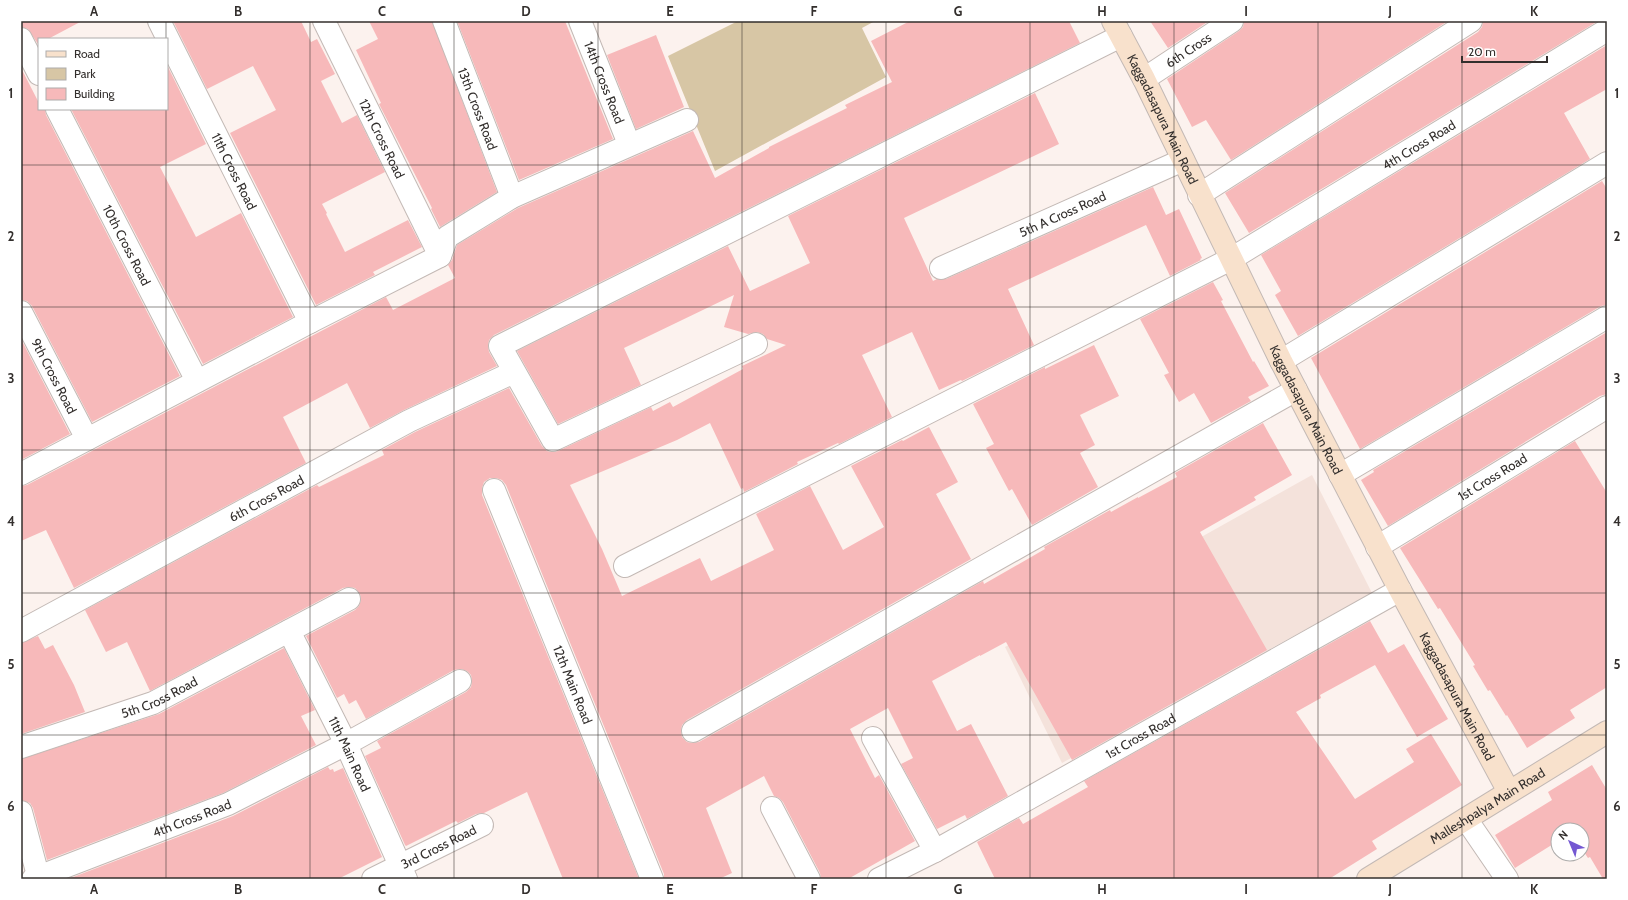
<svg xmlns="http://www.w3.org/2000/svg" width="1628" height="900" viewBox="0 0 1628 900" font-family="Cabin,sans-serif">
  <style>
    .built { fill: #f4e2db }
    .green { fill: #d7c6a5 }
    .building { fill: #f7b9ba }
    .lines { fill: none; stroke-linecap: round; stroke-linejoin: round }
    .minor-casing { stroke: #c3b9b5; stroke-width: 24 }
    .secondary-casing { stroke: #c3b9b5; stroke-width: 24 }
    .minor { stroke: #fff; stroke-width: 22 }
    .secondary { stroke: #f8e1cc; stroke-width: 22 }
    .grid { fill: none; stroke: #332f2d; stroke-width: 1; stroke-opacity: 0.55 }
    .labels { text-anchor: middle; stroke-width: 3.5; stroke-linejoin: round; paint-order: stroke }
    .street-label { font-size: 13px; fill: #332f2d; stroke: #fff }
    .neatline { fill: none; stroke: #332f2d; stroke-width: 1.5 }
    .grid-label { font-size: 13px; text-anchor: middle; font-weight: bold; fill: #332f2d }
  </style>
  <rect width="100%" height="100%" fill="#fcf2ee"/>
  <path class="built" d="M 1312,475 L 1372,593 L 1062,763 L 1005,647 Z"/>
  <path class="green" d="M 738,21 L 875,21 L 862,28 L 886,77 L 715,171 L 668,56 Z"/>
  <path class="building" d="M 21,21 L 82,21 L 48,39 L 39,39 L 38,44 L 28,29 L 21,27 Z
    M 173,21 L 301,21 L 311,42 L 317,39 L 335,74 L 321,81 L 342,123 L 357,115 L 385,172 L 322,204 L 327,213 L 326,214 L 345,252 L 408,220 L 422,247 L 373,272 L 375,275 L 316,305 L 230,133 L 276,110 L 253,66 L 207,89 Z
    M 369,21 L 432,21 L 497,192 L 440,227 L 431,209 L 432,208 L 379,104 L 381,103 L 356,50 L 378,39 Z
    M 457,21 L 565,21 L 613,139 L 519,180 Z
    M 910,21 L 1069,21 L 1080,43 L 494,335 L 489,340 L 488,346 L 489,352 L 497,366 L 404,410 L 370,428 L 347,383 L 283,417 L 306,463 L 74,588 L 46,530 L 21,541 L 21,486 L 27,485 L 386,297 L 393,310 L 455,278 L 448,265 L 452,260 L 457,245 L 518,208 L 693,131 L 715,178 L 769,148 L 769,147 L 847,108 L 845,105 L 892,82 L 871,41 Z
    M 1150,21 L 1209,21 L 1168,48 Z
    M 1244,21 L 1448,21 L 1231,160 L 1206,120 L 1192,127 L 1167,79 L 1239,31 L 1243,27 Z
    M 1483,21 L 1598,21 L 1249,233 L 1225,193 L 1478,32 L 1482,27 Z
    M 656,35 L 684,107 L 682,108 L 636,129 L 607,55 Z
    M 1607,45 L 1607,89 L 1564,113 L 1590,159 L 1298,336 L 1275,295 L 1281,291 L 1261,255 Z
    M 167,65 L 206,144 L 160,167 L 196,237 L 241,213 L 293,317 L 203,364 L 71,109 L 167,109 Z
    M 21,68 L 39,103 L 39,109 L 45,109 L 46,115 L 180,376 L 92,422 L 32,306 L 27,301 L 21,300 Z
    M 1035,93 L 1059,144 L 904,218 L 933,281 L 937,279 L 946,279 L 1153,187 L 1166,215 L 1179,209 L 1202,258 L 1200,259 L 1201,260 L 1170,276 L 1146,225 L 1008,289 L 1034,345 L 962,381 L 961,380 L 939,390 L 912,332 L 862,355 L 892,417 L 839,444 L 838,443 L 797,462 L 798,464 L 744,492 L 743,488 L 741,489 L 710,423 L 677,440 L 570,485 L 602,549 L 622,596 L 700,558 L 711,581 L 774,550 L 756,514 L 810,486 L 843,550 L 884,527 L 851,466 L 902,440 L 903,441 L 929,427 L 958,482 L 936,494 L 971,559 L 687,720 L 682,725 L 681,731 L 682,737 L 687,742 L 692,743 L 699,742 L 983,581 L 984,584 L 1045,549 L 1044,547 L 1110,510 L 1111,512 L 1138,497 L 1138,498 L 1177,477 L 1175,473 L 1263,423 L 1292,475 L 1254,497 L 1256,500 L 1200,532 L 1267,650 L 1072,760 L 1006,642 L 980,656 L 980,655 L 932,681 L 957,731 L 971,724 L 1008,796 L 967,819 L 965,815 L 937,829 L 901,764 L 913,758 L 888,708 L 850,729 L 875,778 L 879,775 L 915,841 L 848,879 L 821,879 L 820,873 L 783,802 L 779,798 L 774,796 L 764,776 L 706,808 L 732,873 L 719,879 L 664,879 L 664,874 L 506,485 L 502,480 L 496,478 L 490,478 L 484,482 L 482,488 L 482,495 L 639,879 L 563,879 L 527,792 L 484,813 L 476,814 L 458,823 L 456,821 L 406,846 L 405,845 L 365,756 L 381,748 L 377,741 L 466,692 L 471,687 L 472,681 L 471,675 L 467,671 L 461,669 L 454,670 L 366,719 L 356,700 L 349,704 L 344,694 L 337,698 L 306,636 L 355,610 L 359,606 L 361,600 L 360,594 L 355,588 L 349,587 L 343,588 L 150,691 L 127,642 L 106,652 L 85,610 L 317,485 L 319,487 L 384,455 L 382,450 L 415,432 L 509,388 L 542,446 L 547,451 L 553,452 L 558,451 L 651,407 L 653,411 L 670,402 L 673,407 L 743,369 L 742,366 L 786,345 L 767,339 L 763,334 L 757,332 L 748,334 L 724,327 L 734,295 L 624,348 L 641,385 L 558,424 L 517,351 L 728,246 L 750,291 L 810,263 L 788,216 Z
    M 1602,181 L 1607,189 L 1607,305 L 1601,306 L 1360,449 L 1311,358 Z
    M 1213,282 L 1223,300 L 1221,301 L 1253,362 L 1254,361 L 1269,386 L 1248,397 L 1251,401 L 1211,423 L 1194,393 L 1179,402 L 1164,375 L 1169,373 L 1140,319 Z
    M 1607,332 L 1607,394 L 1600,396 L 1388,526 L 1361,480 L 1374,472 L 1373,470 Z
    M 21,339 L 70,434 L 21,460 Z
    M 1094,345 L 1119,396 L 1080,415 L 1095,445 L 1080,453 L 1098,487 L 1032,525 L 1012,489 L 1009,491 L 986,448 L 994,444 L 973,404 L 1045,367 L 1045,369 Z
    M 1575,441 L 1607,493 L 1607,687 L 1570,710 L 1575,718 L 1527,748 L 1507,715 L 1506,716 L 1490,690 L 1488,691 L 1473,666 L 1475,665 L 1440,608 L 1438,609 L 1400,548 Z
    M 1370,621 L 1388,653 L 1404,644 L 1448,719 L 1417,737 L 1375,665 L 1320,695 L 1321,698 L 1296,712 L 1355,799 L 1414,762 L 1406,749 L 1431,734 L 1462,785 L 1372,841 L 1377,849 L 1329,879 L 995,879 L 977,842 L 1019,818 L 1023,824 L 1088,787 L 1084,781 Z
    M 38,636 L 45,649 L 53,645 L 74,685 L 85,712 L 21,734 L 21,643 Z
    M 284,648 L 315,710 L 301,716 L 316,745 L 223,793 L 47,860 L 33,808 L 30,803 L 21,800 L 21,759 L 159,714 Z
    M 1592,765 L 1607,790 L 1607,879 L 1603,879 L 1590,857 L 1588,858 L 1582,849 L 1582,830 L 1558,830 L 1558,841 L 1515,868 L 1495,835 L 1552,800 L 1548,792 Z
    M 328,767 L 330,770 L 333,769 L 334,772 L 343,768 L 382,857 L 338,879 L 68,879 L 233,816 Z"/>
  <g class="lines">
    <defs>
      <g id="minor">
        <path id="s1" d="M 159,21 L 310,322"/>
        <path id="s2" d="M 324,21 L 440,256"/>
        <path id="s3" d="M 444,21 L 512,197"/>
        <path id="s4" d="M 580,21 L 629,144"/>
        <path d="M 21,39 L 39,74"/>
        <path id="s5" d="M 1144,79 L 1232,21"/>
        <path id="s6" d="M 57,109 L 197,381"/>
        <path d="M 1199,195 L 1471,21"/>
        <path id="s7" d="M 941,268 L 1183,160"/>
        <path id="s8" d="M 21,312 L 87,439"/>
        <path d="M 756,344 L 553,440 L 500,346 L 1121,36"/>
        <path d="M 1281,361 L 1607,163"/>
        <path d="M 21,474 L 310,322 L 440,256 L 447,237 L 512,197 L 687,120"/>
        <path d="M 1340,475 L 1607,317"/>
        <path id="s9" d="M 494,490 L 652,879"/>
        <path id="s10" d="M 1377,547 L 1607,407"/>
        <path id="s11" d="M 625,566 L 1231,259 L 1607,30"/>
        <path id="s12" d="M 21,631 L 409,421 L 514,372"/>
        <path id="s13" d="M 289,631 L 346,744 L 406,879"/>
        <path d="M 693,731 L 1296,390"/>
        <path d="M 873,738 L 935,851"/>
        <path id="s14" d="M 21,747 L 153,703 L 349,599"/>
        <path d="M 772,808 L 809,879"/>
        <path d="M 21,812 L 39,879"/>
        <path d="M 1466,819 L 1507,879"/>
        <path id="s15" d="M 33,879 L 228,804 L 346,744 L 460,681"/>
        <path id="s16" d="M 373,879 L 482,825"/>
        <path id="s17" d="M 879,879 L 935,851 L 1400,590"/>
      </g>
      <g id="secondary">
        <path id="s18" d="M 1113,21 L 1144,79 L 1281,361 L 1400,590 L 1509,792"/>
        <path id="s19" d="M 1368,879 L 1607,732"/>
      </g>
    </defs>
    <use href="#minor" class="minor-casing"/>
    <use href="#secondary" class="secondary-casing"/>
    <use href="#minor" class="minor"/>
    <use href="#secondary" class="secondary"/>
  </g>
  <path class="grid" d="M 166,21 L 166,39M 310,21 L 310,879M 454,21 L 454,879M 598,21 L 598,879M 742,21 L 742,879M 886,21 L 886,879M 1030,21 L 1030,879M 1174,21 L 1174,879M 1318,21 L 1318,879M 1462,21 L 1462,879M 166,109 L 166,879M 21,165 L 1607,165M 21,307 L 1607,307M 21,450 L 1607,450M 21,593 L 1607,593M 21,735 L 1607,735"/>
  <g class="labels">
    <g class="street-label">
      <text dy="5" stroke="none"><textPath href="#s5" startOffset="53">6th Cross</textPath></text>
      <text dy="5" stroke="none"><textPath href="#s4" startOffset="66">14th Cross Road</textPath></text>
      <text dy="5" stroke="none"><textPath href="#s3" startOffset="94">13th Cross Road</textPath></text>
      <text dy="5" stroke="none"><textPath href="#s18" startOffset="110">Kaggadasapura Main Road</textPath></text>
      <text dy="5" stroke="none"><textPath href="#s2" startOffset="131">12th Cross Road</textPath></text>
      <text dy="5" stroke="none"><textPath href="#s11" startOffset="899">4th Cross Road</textPath></text>
      <text dy="5" stroke="none"><textPath href="#s1" startOffset="168">11th Cross Road</textPath></text>
      <text dy="5" stroke="none"><textPath href="#s7" startOffset="133">5th A Cross Road</textPath></text>
      <text dy="5" stroke="none"><textPath href="#s6" startOffset="153">10th Cross Road</textPath></text>
      <text dy="5" stroke="none"><textPath href="#s8" startOffset="72">9th Cross Road</textPath></text>
      <text dy="5" stroke="none"><textPath href="#s18" startOffset="434">Kaggadasapura Main Road</textPath></text>
      <text dy="5" stroke="none"><textPath href="#s10" startOffset="135">1st Cross Road</textPath></text>
      <text dy="5" stroke="none"><textPath href="#s12" startOffset="279">6th Cross Road</textPath></text>
      <text dy="5" stroke="none"><textPath href="#s9" startOffset="210">12th Main Road</textPath></text>
      <text dy="5" stroke="none"><textPath href="#s14" startOffset="147">5th Cross Road</textPath></text>
      <text dy="5" stroke="none"><textPath href="#s18" startOffset="758">Kaggadasapura Main Road</textPath></text>
      <text dy="5" stroke="none"><textPath href="#s17" startOffset="298">1st Cross Road</textPath></text>
      <text dy="5" stroke="none"><textPath href="#s13" startOffset="137">11th Main Road</textPath></text>
      <text dy="5" stroke="none"><textPath href="#s19" startOffset="140">Malleshpalya Main Road</textPath></text>
      <text dy="5" stroke="none"><textPath href="#s15" startOffset="170">4th Cross Road</textPath></text>
      <text dy="5" stroke="none"><textPath href="#s16" startOffset="73">3rd Cross Road</textPath></text>
    </g>
  </g>
  <rect width="1628" height="900" fill="none" stroke="#ffffff" stroke-width="44"/>
  <rect x="38" y="38" width="130" height="72" fill="#ffffff" stroke="#adacab"/>
  <rect x="46" y="51" width="20" height="6" fill="#f8e1cc" stroke="#adacab"/>
  <text x="74" y="58" font-size="12" fill="#332f2d">Road</text>
  <rect x="46" y="68" width="20" height="12" fill="#d7c6a5" stroke="#adacab"/>
  <text x="74" y="78" font-size="12" fill="#332f2d">Park</text>
  <rect x="46" y="88" width="20" height="12" fill="#f7b9ba" stroke="#adacab"/>
  <text x="74" y="98" font-size="12" fill="#332f2d">Building</text>
  <g transform="translate(1570 842) rotate(316)"><circle r="19" fill="#ffffff" stroke="#adacab"/>
  <path d="M0-3L7 15L0 10L-7 15Z" fill="#7458d2"/>
  <text y="-6" font-size="11" font-weight="bold" text-anchor="middle" fill="#332f2d">N</text>
  </g>
  <path d="M1462 56v6h85v-6" fill="none" stroke="#332f2d" stroke-width="2"/>
  <text x="1468" y="56" font-size="12" fill="#332f2d" stroke="#ffffff" stroke-width="3" paint-order="stroke">20 m</text>
  <rect x="22" y="22" width="1584" height="856" class="neatline"/>
  <g class="grid-label">
    <text x="94" y="16">A</text>
    <text x="238" y="16">B</text>
    <text x="382" y="16">C</text>
    <text x="526" y="16">D</text>
    <text x="670" y="16">E</text>
    <text x="814" y="16">F</text>
    <text x="958" y="16">G</text>
    <text x="1102" y="16">H</text>
    <text x="1246" y="16">I</text>
    <text x="1390" y="16">J</text>
    <text x="1534" y="16">K</text>
    <text x="11" y="98">1</text>
    <text x="1617" y="98">1</text>
    <text x="11" y="241">2</text>
    <text x="1617" y="241">2</text>
    <text x="11" y="383">3</text>
    <text x="1617" y="383">3</text>
    <text x="11" y="526">4</text>
    <text x="1617" y="526">4</text>
    <text x="11" y="669">5</text>
    <text x="1617" y="669">5</text>
    <text x="11" y="811">6</text>
    <text x="1617" y="811">6</text>
    <text x="94" y="894">A</text>
    <text x="238" y="894">B</text>
    <text x="382" y="894">C</text>
    <text x="526" y="894">D</text>
    <text x="670" y="894">E</text>
    <text x="814" y="894">F</text>
    <text x="958" y="894">G</text>
    <text x="1102" y="894">H</text>
    <text x="1246" y="894">I</text>
    <text x="1390" y="894">J</text>
    <text x="1534" y="894">K</text>
  </g>
</svg>
